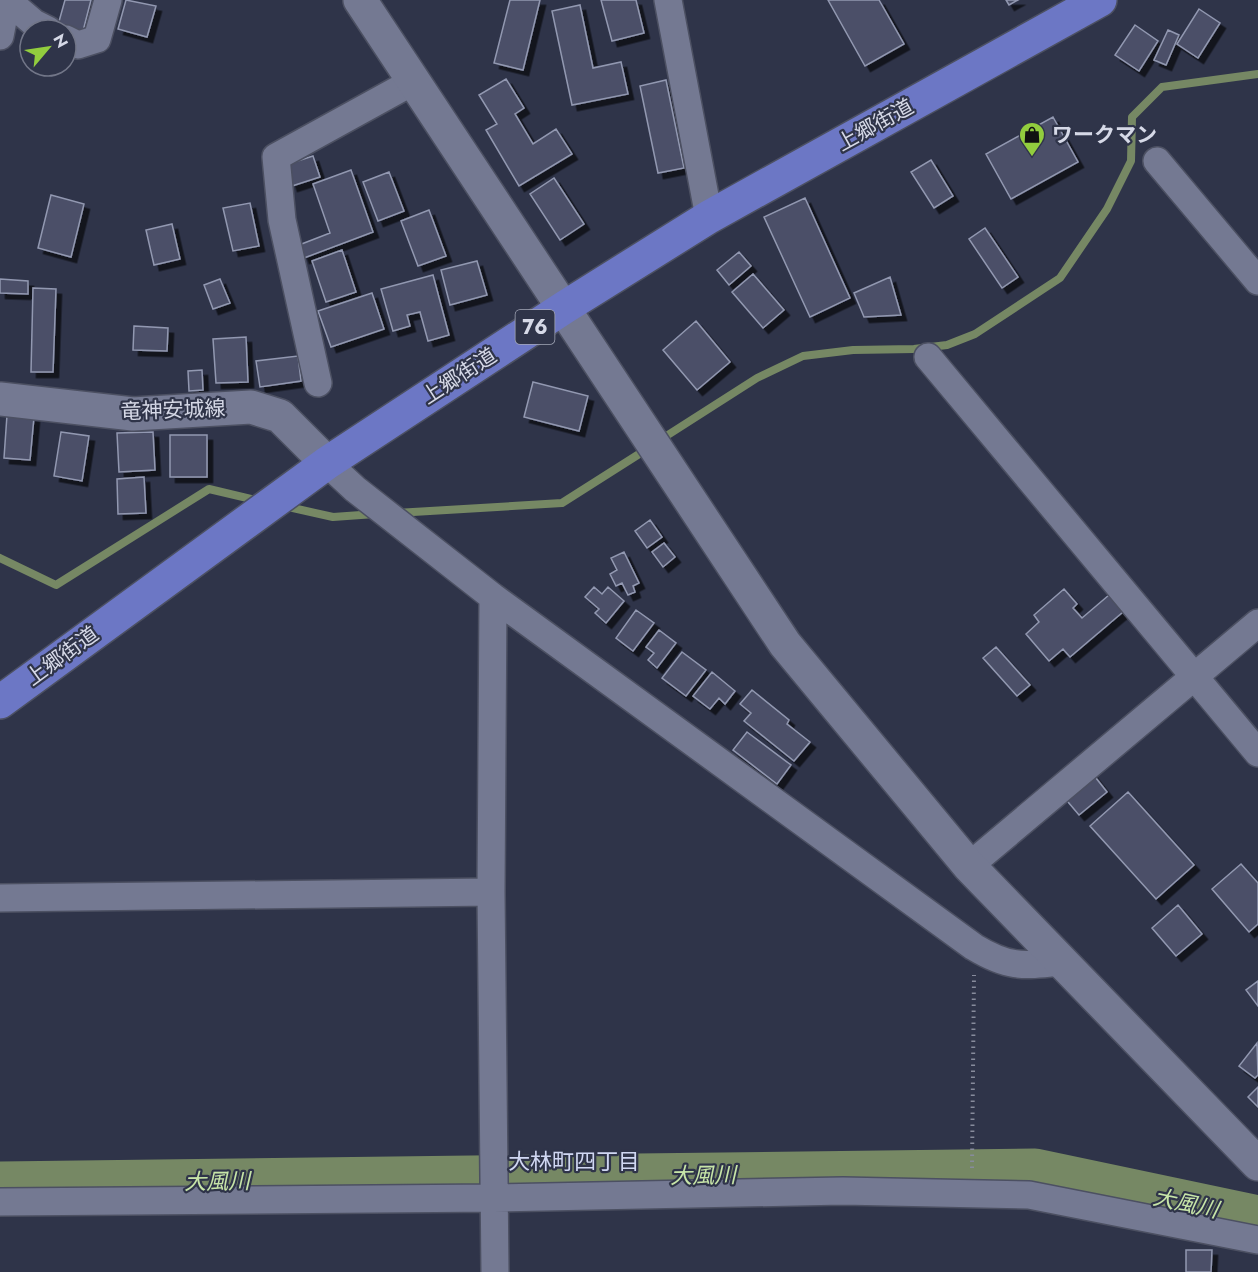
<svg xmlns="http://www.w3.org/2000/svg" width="1258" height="1272" viewBox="0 0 1258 1272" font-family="Jost,'Noto Sans JP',sans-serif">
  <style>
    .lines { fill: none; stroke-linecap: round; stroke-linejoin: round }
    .stream { stroke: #768864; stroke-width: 8 }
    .river { stroke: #768864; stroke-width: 45 }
    .building { fill: #4b5067; stroke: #9298b1; stroke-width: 1.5; filter: url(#shadow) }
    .minor-casing { stroke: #4c5062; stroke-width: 30 }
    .tertiary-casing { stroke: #4c5062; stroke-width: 36 }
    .primary-casing { stroke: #4c5062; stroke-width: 36 }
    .path { stroke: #878b9c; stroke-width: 4; stroke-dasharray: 1.5 4.5; stroke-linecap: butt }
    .minor { stroke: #747992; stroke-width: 27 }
    .tertiary { stroke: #747992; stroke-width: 33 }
    .primary { stroke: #6c77c5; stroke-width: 33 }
    .labels { text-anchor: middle; stroke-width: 4.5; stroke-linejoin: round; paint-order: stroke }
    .shield { fill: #2f3449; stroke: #a4a8b8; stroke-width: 1.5 }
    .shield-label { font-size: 20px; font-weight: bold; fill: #d6d9e7 }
    .street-label { font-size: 21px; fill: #d6d9e7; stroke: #2f3449 }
    .poi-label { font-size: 21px; font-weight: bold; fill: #d6d9e7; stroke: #2f3449; text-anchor: start }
    .neighbourhood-label { font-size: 22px; fill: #d0d7f2; stroke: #2f3449 }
    .water-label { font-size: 22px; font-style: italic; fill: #c7e5a8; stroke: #2f3449 }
  </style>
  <defs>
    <filter id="shadow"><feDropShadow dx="5.5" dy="5.5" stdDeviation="0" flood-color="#0009"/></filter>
  </defs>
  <rect width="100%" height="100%" fill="#2f3449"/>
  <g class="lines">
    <path class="stream" d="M 660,440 L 757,378 L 803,356 L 853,350 L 914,349 L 947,345 L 975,334 L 1060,278 L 1107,209 L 1131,161 L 1132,117 L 1162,87 L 1258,74
      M 284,506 L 333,517 L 375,514
      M 396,513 L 562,503 L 647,449
      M 0,558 L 56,585 L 209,489 L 260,501"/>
    <path class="river" d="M 0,1184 L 1035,1171 L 1258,1218"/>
  </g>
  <path class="building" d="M 65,0 L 91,0 L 83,31 L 58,25 Z
    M 126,0 L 156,6 L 147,37 L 118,29 Z
    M 510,0 L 540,0 L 523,70 L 494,63 Z
    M 601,0 L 636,0 L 644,33 L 612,41 Z
    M 828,0 L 879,0 L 904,44 L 865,66 Z
    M 1006,0 L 1018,0 L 1009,5 Z
    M 580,5 L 593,68 L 621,62 L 628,94 L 572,105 L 552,11 Z
    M 1199,9 L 1220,23 L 1198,58 L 1177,44 Z
    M 1135,25 L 1158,41 L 1139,71 L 1115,55 Z
    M 1168,30 L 1179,35 L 1166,65 L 1154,60 Z
    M 506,79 L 524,108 L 515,114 L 533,144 L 556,129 L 572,154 L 519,186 L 486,130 L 497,124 L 479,95 Z
    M 666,80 L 684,168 L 658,173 L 640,86 Z
    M 1053,117 L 1078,162 L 1011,199 L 986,154 Z
    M 313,156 L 320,177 L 292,186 L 285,165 Z
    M 931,160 L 953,196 L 934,208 L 911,172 Z
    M 351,170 L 373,232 L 304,258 L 299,245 L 330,233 L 313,184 Z
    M 389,172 L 404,211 L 378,221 L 363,182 Z
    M 554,178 L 584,224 L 560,240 L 530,194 Z
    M 51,195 L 84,204 L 71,257 L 38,248 Z
    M 805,198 L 850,298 L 810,317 L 764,217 Z
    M 250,203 L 259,246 L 233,251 L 223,208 Z
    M 429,210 L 446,256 L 418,266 L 401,221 Z
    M 172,224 L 180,259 L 154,265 L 146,230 Z
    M 985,228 L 1018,277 L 1002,288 L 969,239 Z
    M 342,250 L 356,292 L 326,302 L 312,261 Z
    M 739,252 L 751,266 L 729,285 L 717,270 Z
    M 477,261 L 487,295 L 450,305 L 441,270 Z
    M 753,274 L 784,310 L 763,328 L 732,292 Z
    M 433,275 L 449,335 L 428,341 L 420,312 L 407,315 L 410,326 L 393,331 L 381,289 Z
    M 890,277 L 901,315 L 864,317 L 854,293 Z
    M 0,279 L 28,281 L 28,294 L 0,293 Z
    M 220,279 L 230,303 L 213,309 L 204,285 Z
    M 33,288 L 56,289 L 53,372 L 31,372 Z
    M 372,293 L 384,329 L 331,347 L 318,311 Z
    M 696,321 L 730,362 L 697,390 L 663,350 Z
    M 134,326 L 168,328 L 167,351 L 133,350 Z
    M 246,337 L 248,382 L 216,383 L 213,339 Z
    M 298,356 L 301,381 L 260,387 L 256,361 Z
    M 202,370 L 203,390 L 189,391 L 188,371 Z
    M 533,382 L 588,396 L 579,431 L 524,417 Z
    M 7,415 L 34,417 L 30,460 L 4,458 Z
    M 61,432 L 89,436 L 82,481 L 54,476 Z
    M 153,432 L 155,470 L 119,472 L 117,433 Z
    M 170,435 L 207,435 L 207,477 L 170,477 Z
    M 144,477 L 146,513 L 118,514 L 117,479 Z
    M 650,520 L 662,537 L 647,548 L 635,531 Z
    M 664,543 L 675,557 L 663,567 L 652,552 Z
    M 624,552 L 639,583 L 633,586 L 635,592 L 628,595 L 622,583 L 616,586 L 610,574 L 617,570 L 611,558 Z
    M 594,587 L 602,594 L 608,587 L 624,601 L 606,623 L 595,613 L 599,609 L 585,597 Z
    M 1064,589 L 1077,604 L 1073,608 L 1082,618 L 1109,595 L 1123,612 L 1070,657 L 1063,649 L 1049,661 L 1026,634 L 1039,622 L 1034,615 Z
    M 636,610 L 654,623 L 633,651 L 616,638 Z
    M 659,630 L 676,643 L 657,668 L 648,660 L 654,653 L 646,647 Z
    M 996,647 L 1030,685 L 1017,696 L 983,658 Z
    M 682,652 L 706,670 L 686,696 L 662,678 Z
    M 712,672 L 735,691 L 725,704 L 719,698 L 710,709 L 693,696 Z
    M 752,690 L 789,720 L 787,724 L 810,742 L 794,761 L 744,721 L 751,713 L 740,704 Z
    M 747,732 L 791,765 L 777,784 L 733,750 Z
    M 1092,773 L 1107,792 L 1079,815 L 1063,796 Z
    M 1128,792 L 1194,865 L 1156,899 L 1090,826 Z
    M 1241,864 L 1258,883 L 1258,924 L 1249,932 L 1212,889 Z
    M 1178,905 L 1202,934 L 1176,956 L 1152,928 Z
    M 1258,981 L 1258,1006 L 1246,990 Z
    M 1257,1043 L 1258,1075 L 1255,1078 L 1239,1066 Z
    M 1258,1087 L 1258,1107 L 1248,1097 Z
    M 1186,1250 L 1212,1250 L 1211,1272 L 1186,1272 Z"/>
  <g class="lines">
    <defs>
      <path id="minor" d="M 7,0 L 34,23 L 48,30
        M 668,0 L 709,217
        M 0,36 L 7,0
        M 66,39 L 78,45 L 97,39 L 108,0
        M 1157,161 L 1258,281
        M 928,357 L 1258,753
        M 318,383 L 282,220 L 276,157 L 414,81
        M 327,463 L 355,489 L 493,597 L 974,947 C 1009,968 1022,966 1062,962
        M 493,597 L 491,892 L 495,1272
        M 969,866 L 1258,623
        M 0,898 L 491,892
        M 0,1202 L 494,1198 L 843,1191 L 1029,1195 L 1258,1240"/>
      <path id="tertiary" d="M 360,0 L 785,644 L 969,866 L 1258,1164
        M 0,399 L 133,414 L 251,407 L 280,416 L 327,463"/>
      <path id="primary" d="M 0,702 L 327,463 L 565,307 L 709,217 L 1100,0"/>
    </defs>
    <use href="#minor" class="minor-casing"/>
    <use href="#tertiary" class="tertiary-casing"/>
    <use href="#primary" class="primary-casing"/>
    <path class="path" d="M 972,1168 L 974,975"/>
    <use href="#minor" class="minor"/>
    <use href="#tertiary" class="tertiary"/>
    <use href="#primary" class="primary"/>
  </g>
  <defs>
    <symbol id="shop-pin" viewBox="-11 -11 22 30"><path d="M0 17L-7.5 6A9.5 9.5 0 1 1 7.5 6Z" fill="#92cd3e" stroke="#2f3449"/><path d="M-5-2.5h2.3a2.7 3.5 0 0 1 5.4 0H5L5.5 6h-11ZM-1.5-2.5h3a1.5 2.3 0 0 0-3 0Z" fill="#111"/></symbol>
  </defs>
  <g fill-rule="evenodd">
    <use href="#shop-pin" x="1017" y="120" width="30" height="40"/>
  </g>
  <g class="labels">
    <rect class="shield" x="515.5" y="310" width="39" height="34" rx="4.5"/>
    <g class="shield-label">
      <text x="535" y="334">76</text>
    </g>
    <g class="street-label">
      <text transform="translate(875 125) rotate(-29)" y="7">上郷街道</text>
      <text transform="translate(459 376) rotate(-33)" y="7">上郷街道</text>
      <text transform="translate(173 410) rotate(-2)" y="7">竜神安城線</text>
      <text transform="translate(62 656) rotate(-36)" y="7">上郷街道</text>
    </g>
    <g class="poi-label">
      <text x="1052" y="142">ワークマン</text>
    </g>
    <g class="neighbourhood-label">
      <text x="574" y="1169">大林町四丁目</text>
    </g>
    <g class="water-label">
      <text transform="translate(703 1175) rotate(-1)" y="8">大風川</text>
      <text transform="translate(217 1181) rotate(-1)" y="8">大風川</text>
      <text transform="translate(1186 1203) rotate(12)" y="8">大風川</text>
    </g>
  </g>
  <g transform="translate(48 48) rotate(61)"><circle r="28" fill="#2f3449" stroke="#727688" stroke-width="1.5"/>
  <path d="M0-4.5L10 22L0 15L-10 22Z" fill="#92cd3e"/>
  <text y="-9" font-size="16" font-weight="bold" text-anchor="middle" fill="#d6d9e7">N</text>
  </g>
</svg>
